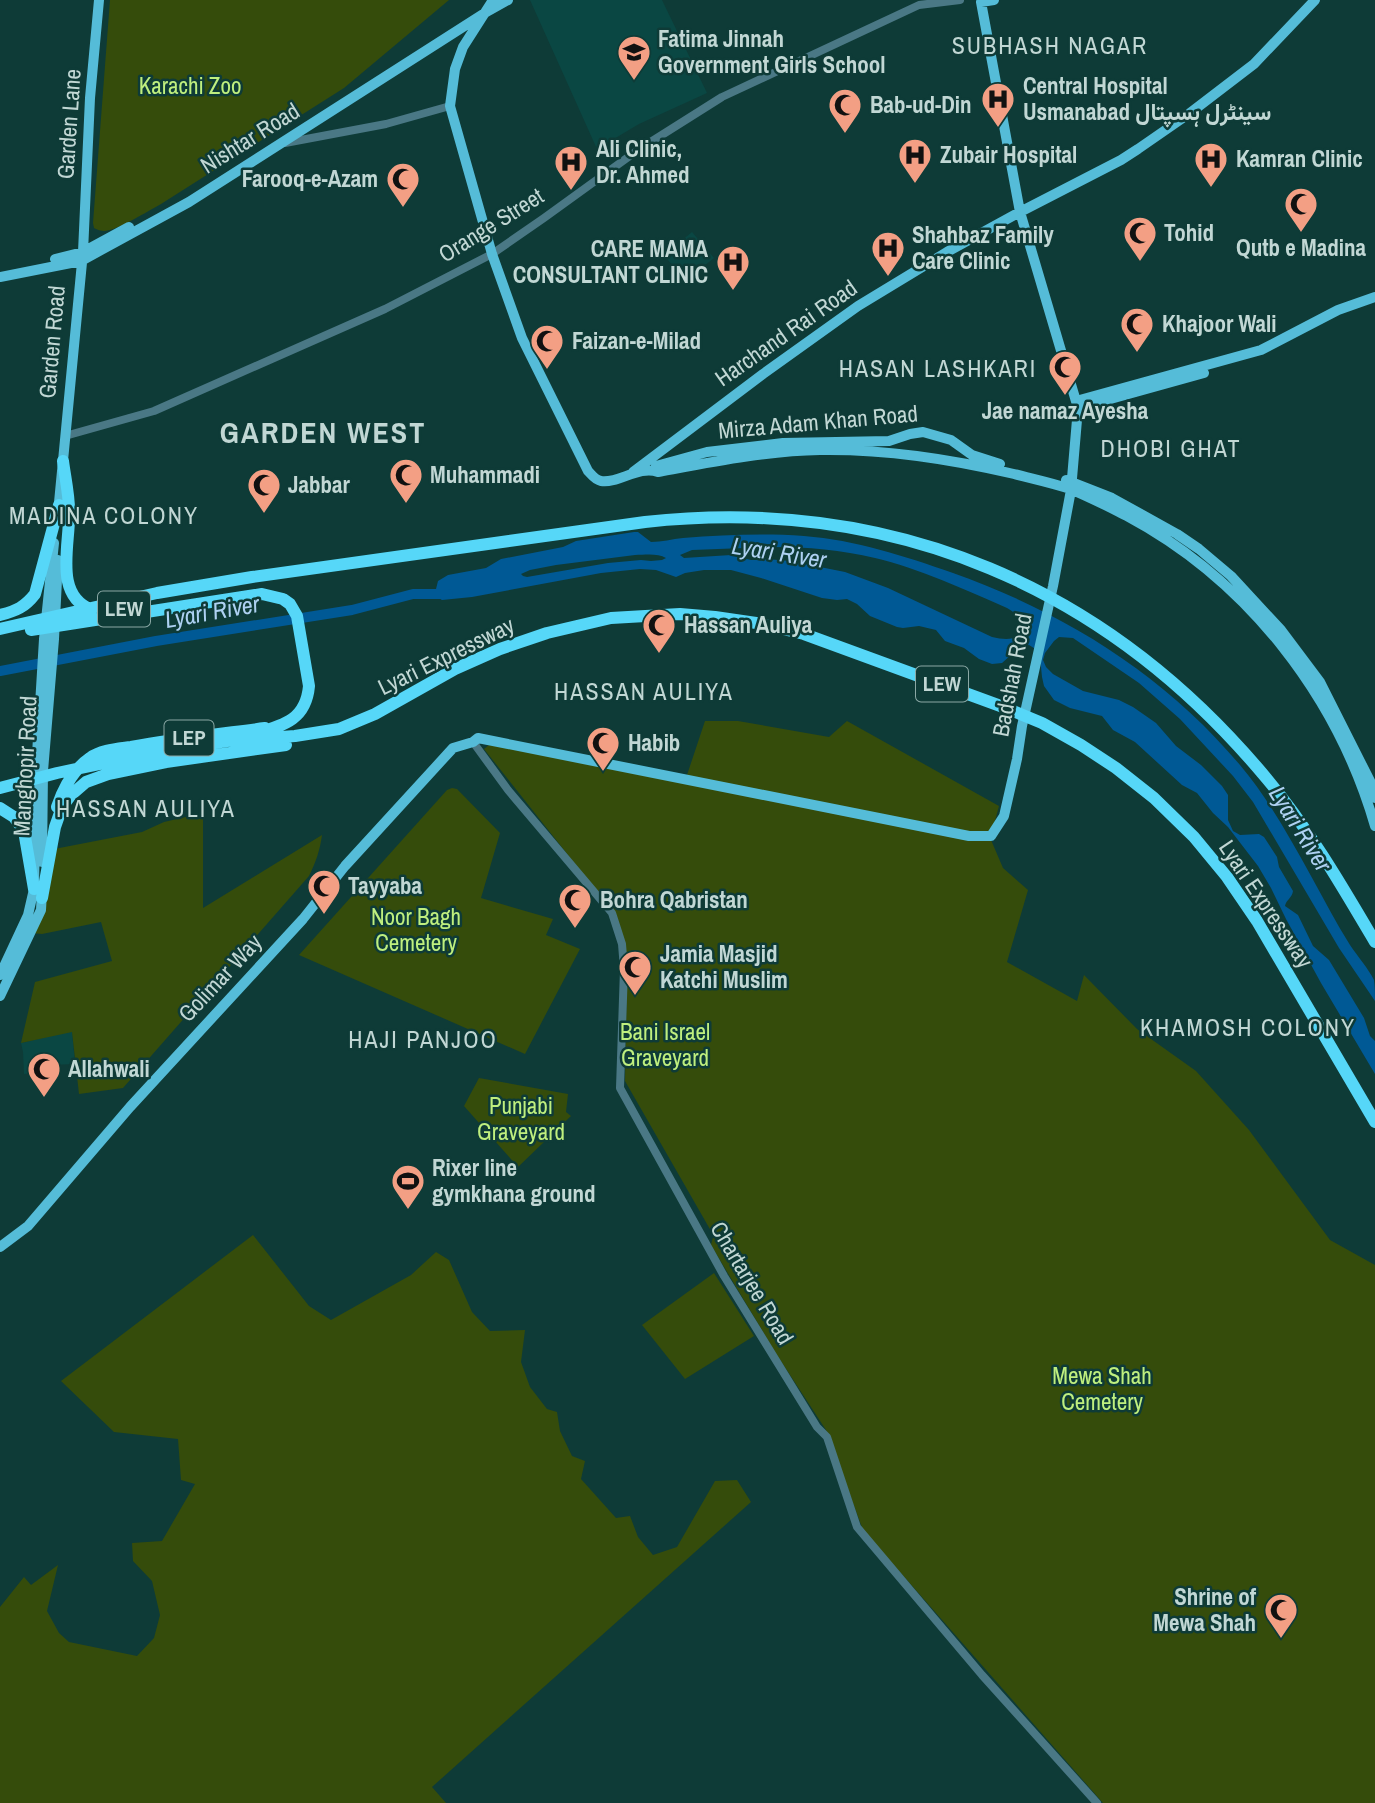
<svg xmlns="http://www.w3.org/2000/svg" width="1375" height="1803" viewBox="0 0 1375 1803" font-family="'Archivo Narrow',Vazirmatn,sans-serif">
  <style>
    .built { fill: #0a4743 }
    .green { fill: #354c0b }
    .water { fill: #005995; fill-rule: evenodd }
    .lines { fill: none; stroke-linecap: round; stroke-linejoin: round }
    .river { stroke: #005995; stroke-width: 10 }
    .minor { stroke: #4a7885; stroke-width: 8 }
    .major { stroke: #55bcd8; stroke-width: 10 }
    .highway { stroke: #56d7f8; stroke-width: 12 }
    .labels { text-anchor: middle; stroke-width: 5; stroke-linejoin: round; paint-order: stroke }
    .shield { fill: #0e3b37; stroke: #8ba8a5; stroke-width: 2 }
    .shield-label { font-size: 21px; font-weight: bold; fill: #c1d7d4 }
    .poi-label { font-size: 23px; font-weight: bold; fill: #c1d7d4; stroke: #0e3b37; text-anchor: start }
    .park-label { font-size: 23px; fill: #bfef7e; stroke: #0e3b37 }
    .street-label { font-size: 23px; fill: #c1d7d4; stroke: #0e3b37 }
    .neighbourhood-label { font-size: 24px; letter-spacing: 2px; fill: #c1d7d4; stroke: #0e3b37 }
    .water-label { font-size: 24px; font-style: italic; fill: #aed1f2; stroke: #0e3b37 }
    .district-label { font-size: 30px; font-weight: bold; letter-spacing: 2px; fill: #c1d7d4; stroke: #0e3b37 }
  </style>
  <rect width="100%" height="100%" fill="#0e3b37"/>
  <path class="built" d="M 530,0 L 662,0 L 707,93 L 639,124 L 597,149 Z
    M 692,232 L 714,258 L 685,281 L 664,255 Z
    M 72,1031 L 75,1064 L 50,1065 L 50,1072 L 24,1074 L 23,1052 L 21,1043 Z"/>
  <path class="green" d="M 110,0 L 449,0 L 344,88 L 161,204 C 148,211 118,230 105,231 C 100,231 98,230 94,228 L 93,223 Z
    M 705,721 L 738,721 L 829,737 L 847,721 L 999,806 L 993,828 L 988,833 L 1003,868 L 1028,890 L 1007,962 L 1077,1001 L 1084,975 L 1137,1029 L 1196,1071 L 1249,1130 L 1330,1240 L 1375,1265 L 1375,1803 L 1103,1803 L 863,1530 L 826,1430 L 775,1352 L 711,1245 L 713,1237 L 711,1231 L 625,1081 L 627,968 L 614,913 L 484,749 L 489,745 L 687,775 Z
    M 452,788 L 457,789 L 500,833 L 481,898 L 553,919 L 546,935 L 580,949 L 525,1054 L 299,955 L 447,790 Z
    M 203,813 L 203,908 L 322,835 C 320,850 316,862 309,876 L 123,1088 L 79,1094 L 72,1032 L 21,1043 L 35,982 L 112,961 L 101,922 L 42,934 L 31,933 L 49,850 L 142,832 L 164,822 Z
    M 479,1078 L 568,1094 L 566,1112 L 571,1116 L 518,1167 L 464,1106 Z
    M 253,1235 L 309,1306 L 331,1320 L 411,1275 L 436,1252 L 449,1260 L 472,1312 L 490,1331 L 525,1330 L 521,1362 L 530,1387 L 547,1409 L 557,1412 L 560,1431 L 572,1456 L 585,1461 L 581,1479 L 616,1518 L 630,1516 L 638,1537 L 653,1555 L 677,1547 L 715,1481 L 737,1480 L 751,1502 L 432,1787 L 446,1803 L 0,1803 L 0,1607 L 24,1577 L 31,1585 L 58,1565 L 47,1611 L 59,1633 L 69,1642 L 137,1656 L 154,1638 L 160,1615 L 152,1581 L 133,1561 L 132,1543 L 162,1541 L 195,1484 L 181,1480 L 178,1439 L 114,1432 L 61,1381 Z
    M 714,1273 L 754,1336 L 685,1379 L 642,1325 Z"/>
  <path class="water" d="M 634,532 L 638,532 L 651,542 C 662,542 672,539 683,538 C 723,535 764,533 804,536 C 856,540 904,556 953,573 C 1063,612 1164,674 1240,765 C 1268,798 1290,838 1311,876 C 1324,899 1336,923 1350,945 C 1358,957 1368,968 1374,980 C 1375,986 1375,995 1375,1001 L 1339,948 L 1253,802 L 1233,776 L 1180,719 L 1139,683 L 1073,638 L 1059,637 L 1054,641 L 1045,653 L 1043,660 L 1046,667 L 1053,674 L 1083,691 L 1119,700 L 1133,707 L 1156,723 L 1176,746 L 1201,765 L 1222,786 L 1228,795 L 1228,820 L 1233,831 L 1240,835 L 1259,834 L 1264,837 L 1277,857 L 1279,867 L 1293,891 C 1292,898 1286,900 1285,906 L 1298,915 L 1313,946 L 1329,960 L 1364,1018 L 1370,1036 L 1375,1041 L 1375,1074 L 1321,983 L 1286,919 L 1271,888 L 1258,866 L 1228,827 L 1213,813 L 1197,793 L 1182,785 L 1135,742 L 1113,730 L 1102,716 L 1070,708 L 1054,700 L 1044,686 L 1042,677 L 1040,657 L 1037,650 L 1029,645 L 1020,647 L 1002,663 L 992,664 L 979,659 L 964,648 L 945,641 L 936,630 L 919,626 L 903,628 L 897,627 L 870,616 L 857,604 L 847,599 L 837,600 L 822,598 L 761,578 L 731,570 L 704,570 L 685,573 L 676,577 L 656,570 L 640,569 L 601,573 L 472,597 L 442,600 L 437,597 L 435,593 L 438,581 L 448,575 L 486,568 L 501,559 L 563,547 L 576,541 ZM 773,547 C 807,547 842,550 875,558 C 918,568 966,590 1007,608 C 1039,626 1024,645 992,637 L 888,588 L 845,572 L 790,561 L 766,559 L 751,560 L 731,555 L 684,558 L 680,555 L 692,550 ZM 635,555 C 645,555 658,553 666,558 L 662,560 L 651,561 L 641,560 L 608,563 L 527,577 L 523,576 L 521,574 L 530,570 L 556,565 Z"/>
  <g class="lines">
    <path class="river" d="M 0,671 L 156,641 L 352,610 L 413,594 L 448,594"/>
    <path class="minor" d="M 285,143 L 386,124 L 450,106
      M 65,436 L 154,411 L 385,309 L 492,254 L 544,218 L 638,150 L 722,97 L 919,5 L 960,0
      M 473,742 L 508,790 L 612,913 L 622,944 L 624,969 L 620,1088 L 724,1276 L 817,1427 L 827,1437 L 857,1527 L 982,1675 L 1097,1803"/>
    <path class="major" d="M 493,0 L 463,47 L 455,69 L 450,106 L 492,254 L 522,338 L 588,471 C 592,475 595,480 601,481 C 618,484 639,465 658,472 C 712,462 766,451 820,450 C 885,449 951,459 1014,474 C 1033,479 1052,483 1070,489 C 1090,497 1109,507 1127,516 C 1247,580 1337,695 1375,826
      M 55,259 L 83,252 L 129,227
      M 0,277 L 81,261 L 189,202 L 488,11 L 508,0
      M 1076,401 L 1261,350 L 1338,310 L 1375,297
      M 1078,408 L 1204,373
      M 655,469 L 656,466 L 707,452 L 783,443 L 889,441 L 910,434 L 923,432 L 951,440 L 972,455 L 1000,464
      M 633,472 L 763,374 L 858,306 L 947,252 L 1020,212 L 1121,160 L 1138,149 L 1190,113 L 1254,64 L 1315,0
      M 1066,480 L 1112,498 L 1177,534 L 1199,549 L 1231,576 L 1281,630 L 1320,682 L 1371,783 L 1375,798
      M 58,513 L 83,252 L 90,98 L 99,0
      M 42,862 L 43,771 L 54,639 L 58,560
      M 0,975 L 28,915 L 34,889 L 36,771 L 44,639 L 54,543
      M 0,996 L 41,910 L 42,892
      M 0,1247 L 28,1226 L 130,1107 L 303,919 L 345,866 L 453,748 L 473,742 L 478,738 L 969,836 L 991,836 L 1004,816 L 1017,759 L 1022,726 L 1053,586 L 1071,490 L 1078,408 L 1020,212 L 981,2 L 994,0"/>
    <path class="highway" d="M 63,461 C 65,477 69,494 69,510 C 71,542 52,595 92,610
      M 0,615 C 16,611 25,607 35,594 L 59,505
      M 0,629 L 157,593 L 252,577 L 645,522 C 894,495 1108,587 1267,779 C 1309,829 1342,886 1375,942
      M 31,630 L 262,594 L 283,599 L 290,604 L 297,616 L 309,686 C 306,719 285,725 257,733
      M 0,788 L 57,773 L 162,751 L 227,741 L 295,736 L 339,729 L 375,714 L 455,669 L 500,649 L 547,633 L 611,618 L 680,614 L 715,617 L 763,624 L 804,634 L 1006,708 L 1042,723 L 1081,745 L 1116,768 L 1154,798 L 1194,837 L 1227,877 L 1257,921 L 1375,1122
      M 57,807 C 63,789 74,769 90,758 C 101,750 117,749 131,747 C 175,739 220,734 265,728
      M 0,808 L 14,817 L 24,831 L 34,889
      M 42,898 L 55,827 L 62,807 L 71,795 L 86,782 L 108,774 L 166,762 L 286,745"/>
  </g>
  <defs>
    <symbol id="university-pin" viewBox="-11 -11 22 30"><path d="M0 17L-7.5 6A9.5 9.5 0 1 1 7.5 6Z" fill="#f39f84" stroke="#0e3b37"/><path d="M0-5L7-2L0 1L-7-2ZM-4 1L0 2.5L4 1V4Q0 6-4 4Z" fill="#111"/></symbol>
    <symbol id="hospital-pin" viewBox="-11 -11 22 30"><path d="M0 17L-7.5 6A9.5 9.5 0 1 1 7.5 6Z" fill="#f39f84" stroke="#0e3b37"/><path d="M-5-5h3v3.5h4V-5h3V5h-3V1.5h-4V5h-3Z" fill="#111"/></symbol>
    <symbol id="mosque-pin" viewBox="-11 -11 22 30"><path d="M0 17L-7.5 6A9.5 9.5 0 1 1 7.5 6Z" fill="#f39f84" stroke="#0e3b37"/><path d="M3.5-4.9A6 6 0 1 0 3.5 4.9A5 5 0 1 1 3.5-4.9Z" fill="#111"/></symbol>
    <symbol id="stadium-pin" viewBox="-11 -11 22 30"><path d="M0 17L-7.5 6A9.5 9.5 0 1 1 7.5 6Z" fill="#f39f84" stroke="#0e3b37"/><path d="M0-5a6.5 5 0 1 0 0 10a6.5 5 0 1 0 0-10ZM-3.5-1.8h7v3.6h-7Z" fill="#111"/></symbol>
  </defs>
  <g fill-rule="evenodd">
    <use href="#university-pin" x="615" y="33" width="38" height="52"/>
    <use href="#hospital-pin" x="979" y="80" width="38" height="52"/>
    <use href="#mosque-pin" x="826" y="86" width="38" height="52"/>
    <use href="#hospital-pin" x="896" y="136" width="38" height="52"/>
    <use href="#hospital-pin" x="1192" y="140" width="38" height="52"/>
    <use href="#hospital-pin" x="552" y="143" width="38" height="52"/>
    <use href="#mosque-pin" x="384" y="160" width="38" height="52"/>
    <use href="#mosque-pin" x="1282" y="185" width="38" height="52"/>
    <use href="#mosque-pin" x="1121" y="214" width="38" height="52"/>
    <use href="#hospital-pin" x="869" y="229" width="38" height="52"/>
    <use href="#hospital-pin" x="714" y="243" width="38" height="52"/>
    <use href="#mosque-pin" x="1118" y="305" width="38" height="52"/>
    <use href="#mosque-pin" x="528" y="322" width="38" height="52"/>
    <use href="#mosque-pin" x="1046" y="348" width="38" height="52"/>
    <use href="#mosque-pin" x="387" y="456" width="38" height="52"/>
    <use href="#mosque-pin" x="245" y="466" width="38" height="52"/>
    <use href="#mosque-pin" x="640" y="606" width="38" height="52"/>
    <use href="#mosque-pin" x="584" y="724" width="38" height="52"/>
    <use href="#mosque-pin" x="305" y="867" width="38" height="52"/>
    <use href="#mosque-pin" x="556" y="881" width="38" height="52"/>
    <use href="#mosque-pin" x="616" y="948" width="38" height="52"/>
    <use href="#mosque-pin" x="25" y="1050" width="38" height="52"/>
    <use href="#stadium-pin" x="389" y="1162" width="38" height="52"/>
    <use href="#mosque-pin" x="1262" y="1591" width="38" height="52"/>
  </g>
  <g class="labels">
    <g class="shield">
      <rect x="98" y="591.5" width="52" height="35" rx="5"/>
      <rect x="916" y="666.5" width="52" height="35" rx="5"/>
      <rect x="164.5" y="720.5" width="49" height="35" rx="5"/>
    </g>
    <g class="shield-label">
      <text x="124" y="616">LEW</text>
      <text x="942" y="691">LEW</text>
      <text x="189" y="745">LEP</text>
    </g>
    <g class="poi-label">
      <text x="658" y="47">Fatima Jinnah<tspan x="658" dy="26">Government Girls School</tspan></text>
      <text x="1023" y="94">Central Hospital<tspan x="1023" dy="26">Usmanabad سینٹرل ہسپتال</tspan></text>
      <text x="870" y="113">Bab-ud-Din</text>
      <text x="596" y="157">Ali Clinic,<tspan x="596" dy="26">Dr. Ahmed</tspan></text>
      <text x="940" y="163">Zubair Hospital</text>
      <text x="1236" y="167">Kamran Clinic</text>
      <text x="378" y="187" text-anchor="end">Farooq-e-Azam</text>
      <text x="1164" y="241">Tohid</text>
      <text x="912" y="243">Shahbaz Family<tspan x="912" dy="26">Care Clinic</tspan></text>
      <text x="1301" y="256" text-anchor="middle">Qutb e Madina</text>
      <text x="708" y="257" text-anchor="end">CARE MAMA<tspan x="708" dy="26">CONSULTANT CLINIC</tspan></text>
      <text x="1162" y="332">Khajoor Wali</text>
      <text x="572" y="349">Faizan-e-Milad</text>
      <text x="1065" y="419" text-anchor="middle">Jae namaz Ayesha</text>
      <text x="430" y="483">Muhammadi</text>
      <text x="288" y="493">Jabbar</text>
      <text x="684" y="633">Hassan Auliya</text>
      <text x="628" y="751">Habib</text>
      <text x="348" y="894">Tayyaba</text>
      <text x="600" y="908">Bohra Qabristan</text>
      <text x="660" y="962">Jamia Masjid<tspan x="660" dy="26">Katchi Muslim</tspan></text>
      <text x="68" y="1077">Allahwali</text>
      <text x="432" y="1176">Rixer line<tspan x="432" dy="26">gymkhana ground</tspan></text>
      <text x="1256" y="1605" text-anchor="end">Shrine of<tspan x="1256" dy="26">Mewa Shah</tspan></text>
    </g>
    <g class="park-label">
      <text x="190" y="94">Karachi Zoo</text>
      <text x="416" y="925">Noor Bagh<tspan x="416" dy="26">Cemetery</tspan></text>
      <text x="665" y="1040">Bani Israel<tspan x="665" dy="26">Graveyard</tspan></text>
      <text x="521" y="1114">Punjabi<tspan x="521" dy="26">Graveyard</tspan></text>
      <text x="1102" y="1384">Mewa Shah<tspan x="1102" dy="26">Cemetery</tspan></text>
    </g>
    <g class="street-label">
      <text transform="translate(69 124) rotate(-86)" y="8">Garden Lane</text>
      <text transform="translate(250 138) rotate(-32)" y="8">Nishtar Road</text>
      <text transform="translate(491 225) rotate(-32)" y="8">Orange Street</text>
      <text transform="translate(786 333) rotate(-35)" y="8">Harchand Rai Road</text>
      <text transform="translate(52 342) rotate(-85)" y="8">Garden Road</text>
      <text transform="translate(818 422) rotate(-5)" y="8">Mirza Adam Khan Road</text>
      <text transform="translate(446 656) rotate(-26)" y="8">Lyari Expressway</text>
      <text transform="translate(1012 675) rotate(-79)" y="8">Badshah Road</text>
      <text transform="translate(25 766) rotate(-87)" y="8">Manghopir Road</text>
      <text transform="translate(1266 904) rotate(56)" y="8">Lyari Expressway</text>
      <text transform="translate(220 978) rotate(-47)" y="8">Golimar Way</text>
      <text transform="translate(752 1283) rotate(59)" y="8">Chartarjee Road</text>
    </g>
    <g class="neighbourhood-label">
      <text x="1050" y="54">SUBHASH NAGAR</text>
      <text x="938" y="377">HASAN LASHKARI</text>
      <text x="1171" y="457">DHOBI GHAT</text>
      <text x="104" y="524">MADINA COLONY</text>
      <text x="644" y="700">HASSAN AULIYA</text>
      <text x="146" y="817">HASSAN AULIYA</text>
      <text x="1248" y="1036">KHAMOSH COLONY</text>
      <text x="423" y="1048">HAJI PANJOO</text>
    </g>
    <g class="water-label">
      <text transform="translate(779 553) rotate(9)" y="8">Lyari River</text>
      <text transform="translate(212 612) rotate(-10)" y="8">Lyari River</text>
      <text transform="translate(1300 829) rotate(58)" y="8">Lyari River</text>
    </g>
    <g class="district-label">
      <text x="323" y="443">GARDEN WEST</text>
    </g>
  </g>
</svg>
